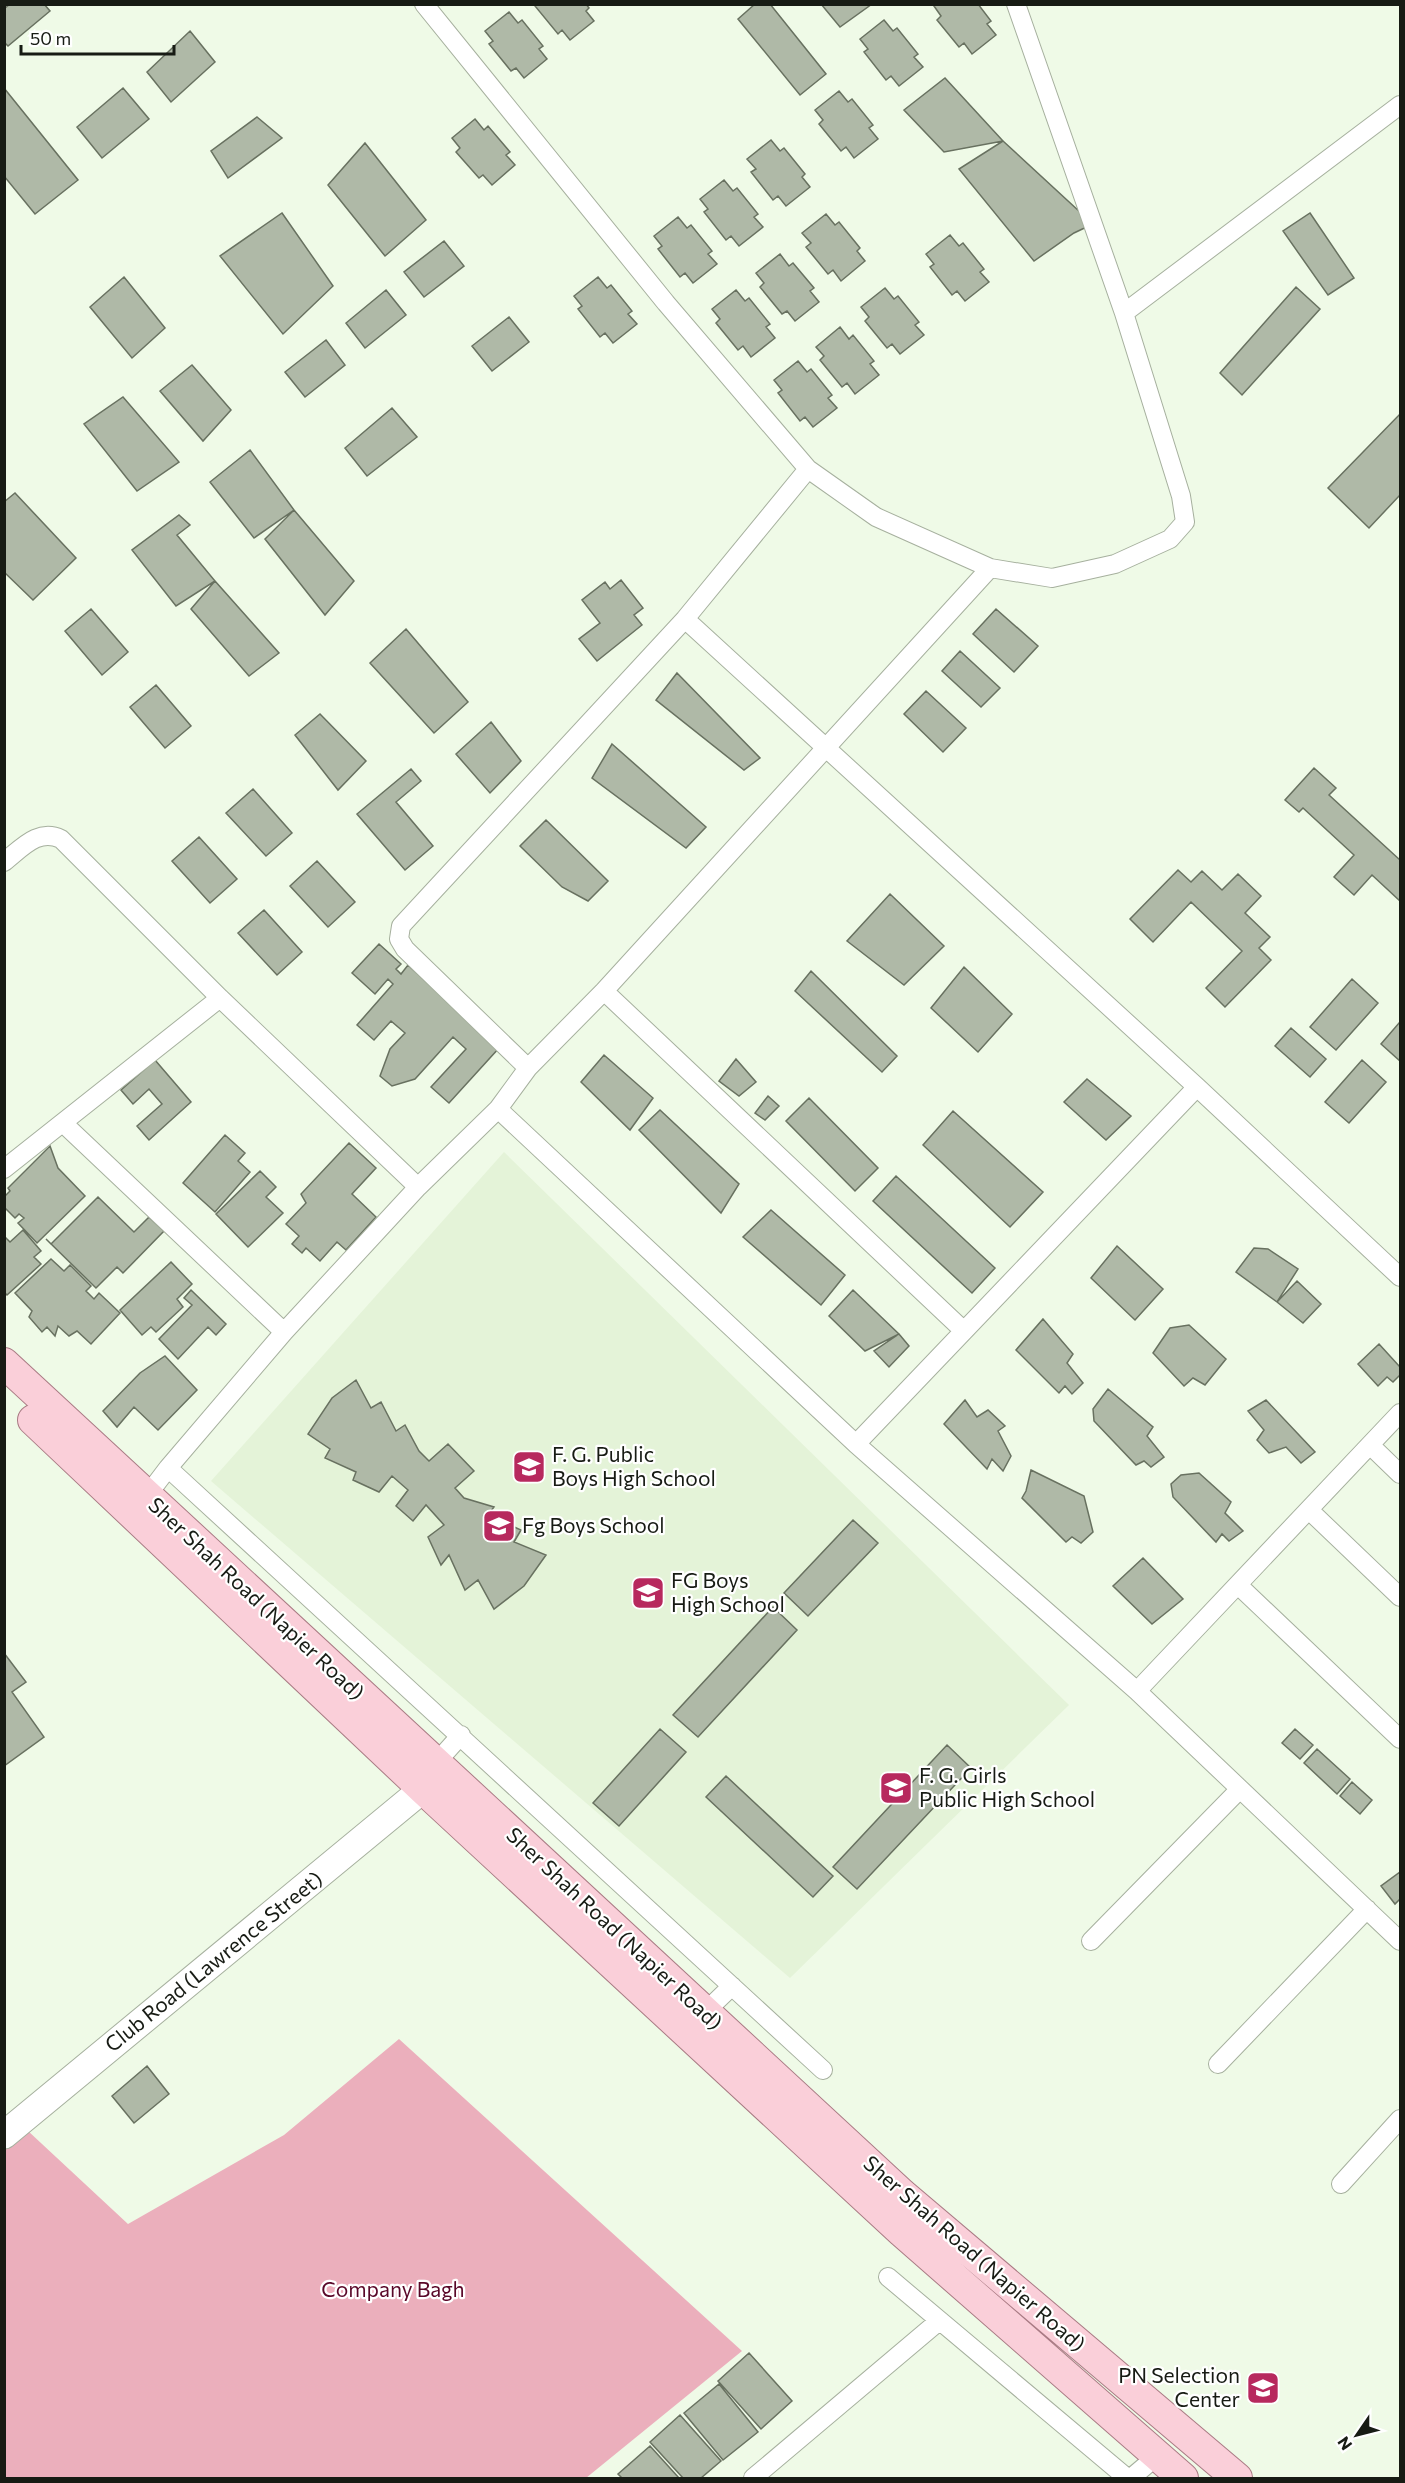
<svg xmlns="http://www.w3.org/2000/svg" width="1405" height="2483" viewBox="0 0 1405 2483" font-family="Commissioner,sans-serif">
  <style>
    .built { fill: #e4f3d8 }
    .green { fill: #ebafbc }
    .building { fill: #afb9a7; stroke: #687160; stroke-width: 1.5 }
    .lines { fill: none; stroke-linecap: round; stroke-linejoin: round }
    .street-casing { stroke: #a6b09e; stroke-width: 20 }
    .secondary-casing { stroke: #a6b09e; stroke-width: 29 }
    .primary-casing { stroke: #a97b84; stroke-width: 32 }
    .street { stroke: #fff; stroke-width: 18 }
    .secondary { stroke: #fff; stroke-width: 27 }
    .primary { stroke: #facfd9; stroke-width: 30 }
    .labels { text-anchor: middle; stroke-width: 4.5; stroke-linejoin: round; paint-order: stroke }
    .poi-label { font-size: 21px; fill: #171b14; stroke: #fff; text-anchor: start }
    .street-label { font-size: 21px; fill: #171b14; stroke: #fff }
    .park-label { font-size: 21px; fill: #590728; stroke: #fff }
  </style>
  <rect width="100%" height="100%" fill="#effae7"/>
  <path class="built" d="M 504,1152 L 1069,1705 L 790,1978 L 211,1481 Z"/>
  <path class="green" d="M 399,2039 L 742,2351 L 586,2478 L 5,2478 L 4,2124 L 13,2117 L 128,2224 L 284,2135 Z"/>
  <path class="building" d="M 10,4 L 44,4 L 50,11 L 8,46 L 4,42 L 4,9 Z
    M 538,4 L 586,4 L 589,8 L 586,11 L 594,21 L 570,40 L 562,30 L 558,34 L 535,6 Z
    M 755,4 L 770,4 L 826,74 L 800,95 L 738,19 Z
    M 821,4 L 872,4 L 840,27 Z
    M 936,4 L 978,4 L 991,21 L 987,24 L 996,35 L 972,54 L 964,43 L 959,47 L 937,20 L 941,16 L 934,6 Z
    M 509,12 L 518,23 L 522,20 L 543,46 L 539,49 L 547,59 L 524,78 L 516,68 L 511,71 L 489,44 L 493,41 L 485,31 Z
    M 884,20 L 893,31 L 897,28 L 918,54 L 914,57 L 923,67 L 899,86 L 891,76 L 886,80 L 864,52 L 868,49 L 860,39 Z
    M 190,31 L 215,62 L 171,102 L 147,72 Z
    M 945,78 L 1003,141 L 944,152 L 904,110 Z
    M 4,88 L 78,180 L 35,214 L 4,176 Z
    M 123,88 L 149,119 L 102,158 L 77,127 Z
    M 839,91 L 848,102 L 852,99 L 873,125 L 869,128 L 878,139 L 854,158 L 846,147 L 841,151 L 819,124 L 823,120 L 815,110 Z
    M 257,117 L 282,138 L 228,178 L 211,151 Z
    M 475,119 L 484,130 L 488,126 L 510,152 L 506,155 L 515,165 L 492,185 L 483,175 L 479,178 L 456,152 L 460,148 L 452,138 Z
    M 771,140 L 780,151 L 784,148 L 805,174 L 802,177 L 810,187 L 786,206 L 778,196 L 773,200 L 751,172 L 756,169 L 747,159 Z
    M 1003,141 L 1093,224 L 1074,233 L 1034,261 L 959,169 Z
    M 365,143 L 426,220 L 385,256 L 328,185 Z
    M 724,180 L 733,191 L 737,188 L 758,214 L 754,217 L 763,227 L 739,246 L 731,236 L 726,240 L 704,212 L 708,209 L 700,199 Z
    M 282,213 L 333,286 L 283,334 L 220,256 Z
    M 1310,213 L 1354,278 L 1328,295 L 1283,231 Z
    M 826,214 L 835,225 L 839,222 L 860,248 L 857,251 L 865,261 L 841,281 L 833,270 L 828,274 L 806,247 L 811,243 L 802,233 Z
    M 678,217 L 687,228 L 691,225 L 712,251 L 708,254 L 717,264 L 693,283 L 685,273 L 680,277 L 658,249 L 662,246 L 654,236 Z
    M 950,235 L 959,246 L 963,243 L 984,269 L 980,272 L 989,282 L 965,301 L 957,291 L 952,295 L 930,267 L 934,264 L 926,254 Z
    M 444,241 L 464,266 L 424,297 L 404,272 Z
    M 780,254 L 789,266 L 793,263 L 814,288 L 810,291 L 819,302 L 795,321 L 787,311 L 782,314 L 760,287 L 764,283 L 756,273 Z
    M 124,277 L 165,328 L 132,358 L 90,307 Z
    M 598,277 L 607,288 L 611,285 L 632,311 L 628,314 L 637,324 L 613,343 L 605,333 L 600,337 L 578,309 L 582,306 L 574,296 Z
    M 1296,287 L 1320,309 L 1242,395 L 1220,373 Z
    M 885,288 L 894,299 L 898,296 L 919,322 L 915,325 L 924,335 L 900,354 L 892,344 L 887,348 L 865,321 L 869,317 L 861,307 Z
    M 386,290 L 406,315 L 365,348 L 346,323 Z
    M 736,290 L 745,301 L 749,298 L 770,324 L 766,327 L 775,338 L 751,357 L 743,346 L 738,350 L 716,323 L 720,319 L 712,309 Z
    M 509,317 L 529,342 L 492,371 L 472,346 Z
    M 840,327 L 849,339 L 853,335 L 874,361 L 870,364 L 879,375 L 855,394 L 847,383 L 842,387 L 820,360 L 824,356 L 816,347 Z
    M 326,340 L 345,365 L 305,397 L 285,372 Z
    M 798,361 L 807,372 L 811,369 L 832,395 L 828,398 L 837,408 L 813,427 L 805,417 L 800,421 L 778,393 L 782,390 L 774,380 Z
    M 192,365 L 231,410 L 203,441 L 160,391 Z
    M 123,397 L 179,462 L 137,491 L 84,424 Z
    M 392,408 L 417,437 L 367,476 L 345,448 Z
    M 1400,414 L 1400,495 L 1369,528 L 1328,488 Z
    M 250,450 L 294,510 L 254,538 L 210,482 Z
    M 15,493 L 76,558 L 33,600 L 4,572 L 4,502 Z
    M 294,510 L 354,581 L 325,615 L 265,539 Z
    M 179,515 L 190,525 L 177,535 L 215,581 L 176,606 L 132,550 Z
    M 621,580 L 643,608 L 634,615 L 642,625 L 597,661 L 579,639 L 600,623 L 582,600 L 605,582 L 610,589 Z
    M 215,581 L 279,653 L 249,676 L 191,609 Z
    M 91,609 L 128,652 L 102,675 L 65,631 Z
    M 996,609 L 1038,646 L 1014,672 L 973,634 Z
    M 406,629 L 468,702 L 434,733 L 370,663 Z
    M 960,651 L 1000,688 L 981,707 L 942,671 Z
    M 677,673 L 760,758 L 744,770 L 656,700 Z
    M 156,685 L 191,726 L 165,748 L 130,707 Z
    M 926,691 L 966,728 L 943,752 L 904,714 Z
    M 320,714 L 366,761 L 338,790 L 295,735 Z
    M 491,722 L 521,761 L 490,793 L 456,754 Z
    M 612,744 L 706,827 L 686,848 L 592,778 Z
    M 1314,768 L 1336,788 L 1329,795 L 1400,860 L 1400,901 L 1372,875 L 1354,895 L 1334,877 L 1354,855 L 1303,808 L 1299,812 L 1285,800 Z
    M 411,769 L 421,781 L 396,802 L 433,846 L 405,870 L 357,814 Z
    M 253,789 L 292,833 L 266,856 L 226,813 Z
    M 546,820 L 608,881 L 588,901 L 562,887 L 520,846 Z
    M 199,837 L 237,879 L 210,903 L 172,861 Z
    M 317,861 L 355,902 L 328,927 L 290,886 Z
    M 1178,870 L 1191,882 L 1202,871 L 1222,890 L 1238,874 L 1261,896 L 1245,913 L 1270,937 L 1259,948 L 1271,960 L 1225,1007 L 1206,988 L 1242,951 L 1191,902 L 1153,942 L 1130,919 Z
    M 890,894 L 944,946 L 904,985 L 847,941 Z
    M 264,910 L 302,952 L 277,975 L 238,933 Z
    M 379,944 L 401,964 L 396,969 L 401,974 L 408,965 L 499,1048 L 449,1103 L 431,1087 L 466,1049 L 453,1037 L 415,1079 L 392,1086 L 380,1076 L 390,1049 L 405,1033 L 391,1021 L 374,1040 L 357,1025 L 393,984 L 388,979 L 375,994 L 352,973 Z
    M 964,967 L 1012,1014 L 978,1052 L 931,1008 Z
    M 811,971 L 897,1056 L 882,1072 L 795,991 Z
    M 1352,979 L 1378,1003 L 1336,1050 L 1310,1027 Z
    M 1399,1023 L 1400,1024 L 1400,1061 L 1381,1044 Z
    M 1291,1028 L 1326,1059 L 1310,1077 L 1275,1046 Z
    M 604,1055 L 653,1098 L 630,1130 L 581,1082 Z
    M 736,1059 L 756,1082 L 739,1096 L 719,1081 Z
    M 155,1060 L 191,1102 L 149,1140 L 137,1126 L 162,1104 L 149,1089 L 133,1104 L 121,1090 Z
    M 1362,1060 L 1386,1082 L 1349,1123 L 1325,1102 Z
    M 1087,1079 L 1131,1116 L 1106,1140 L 1064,1102 Z
    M 768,1096 L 779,1106 L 765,1120 L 755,1113 Z
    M 809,1098 L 878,1168 L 855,1191 L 786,1121 Z
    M 660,1110 L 739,1184 L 721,1213 L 639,1130 Z
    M 953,1111 L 1043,1192 L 1010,1227 L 923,1145 Z
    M 225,1135 L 245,1153 L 238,1161 L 250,1172 L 215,1212 L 183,1183 Z
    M 349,1143 L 376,1168 L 352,1194 L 376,1217 L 346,1250 L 337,1242 L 320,1261 L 306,1248 L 302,1253 L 292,1244 L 299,1236 L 286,1224 L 306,1203 L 301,1194 Z
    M 50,1146 L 58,1168 L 85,1196 L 37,1243 L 18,1223 L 24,1218 L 19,1214 L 15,1218 L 4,1207 L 4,1197 L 10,1191 L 8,1188 Z
    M 260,1171 L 276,1187 L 266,1197 L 283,1213 L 248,1247 L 216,1214 Z
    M 896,1176 L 995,1268 L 972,1293 L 873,1201 Z
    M 98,1197 L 134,1232 L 149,1217 L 164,1231 L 123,1273 L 117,1267 L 96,1288 L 46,1239 L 51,1244 Z
    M 771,1210 L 845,1275 L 821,1305 L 743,1237 Z
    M 23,1230 L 41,1251 L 34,1257 L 41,1264 L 7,1295 L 4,1292 L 4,1236 L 10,1242 Z
    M 1117,1246 L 1163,1289 L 1135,1320 L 1091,1278 Z
    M 1254,1248 L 1268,1249 L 1298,1269 L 1277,1302 L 1236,1272 Z
    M 51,1259 L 64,1271 L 70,1265 L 91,1286 L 86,1291 L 94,1299 L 99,1293 L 120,1313 L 91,1344 L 77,1331 L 69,1336 L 58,1326 L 55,1336 L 47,1327 L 42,1332 L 29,1317 L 32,1311 L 15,1293 Z
    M 171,1262 L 192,1284 L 177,1299 L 183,1307 L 156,1332 L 151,1327 L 142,1335 L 120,1310 Z
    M 1297,1281 L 1321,1304 L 1303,1323 L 1277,1302 Z
    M 191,1290 L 226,1324 L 216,1335 L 208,1327 L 178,1359 L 159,1339 L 192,1305 L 184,1298 Z
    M 853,1290 L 899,1334 L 865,1351 L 829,1316 Z
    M 1043,1319 L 1073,1354 L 1067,1363 L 1083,1383 L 1072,1394 L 1065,1386 L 1059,1393 L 1016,1350 Z
    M 1189,1325 L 1226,1359 L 1205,1385 L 1193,1378 L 1184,1386 L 1153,1353 L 1170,1328 Z
    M 899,1334 L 909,1346 L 889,1367 L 874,1351 Z
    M 1379,1344 L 1400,1367 L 1400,1375 L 1393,1382 L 1387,1377 L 1378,1386 L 1358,1364 Z
    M 165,1356 L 197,1390 L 158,1430 L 134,1407 L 117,1427 L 103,1411 L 140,1373 Z
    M 356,1380 L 371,1408 L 381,1402 L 396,1431 L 405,1425 L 419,1451 L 429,1461 L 448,1444 L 474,1471 L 455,1488 L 464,1498 L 494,1507 L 488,1515 L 521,1530 L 514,1542 L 546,1555 L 524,1586 L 494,1609 L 478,1580 L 465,1590 L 449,1555 L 441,1565 L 428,1537 L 444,1525 L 426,1505 L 413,1521 L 396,1506 L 408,1490 L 392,1476 L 379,1492 L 353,1480 L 356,1472 L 325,1458 L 330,1449 L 308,1434 L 332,1398 Z
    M 1108,1389 L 1153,1427 L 1147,1436 L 1164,1457 L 1151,1467 L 1144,1461 L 1136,1465 L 1094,1421 L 1093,1409 Z
    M 965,1400 L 977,1417 L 988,1410 L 1005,1426 L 998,1431 L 1011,1456 L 1003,1471 L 992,1459 L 987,1469 L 944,1424 Z
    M 1266,1400 L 1315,1452 L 1301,1463 L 1286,1447 L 1269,1453 L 1257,1440 L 1264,1430 L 1248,1411 Z
    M 1031,1470 L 1084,1496 L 1093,1532 L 1081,1543 L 1072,1537 L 1066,1542 L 1022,1498 L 1026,1491 Z
    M 1199,1473 L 1231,1502 L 1225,1513 L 1243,1531 L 1229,1541 L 1222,1534 L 1216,1542 L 1173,1497 L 1171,1484 L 1181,1475 Z
    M 853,1520 L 878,1543 L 808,1616 L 784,1593 Z
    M 1143,1558 L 1183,1599 L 1152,1624 L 1113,1586 Z
    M 773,1607 L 797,1630 L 698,1737 L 673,1715 Z
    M 4,1653 L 26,1682 L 12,1692 L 44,1737 L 4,1766 Z
    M 660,1729 L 686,1752 L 619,1826 L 593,1803 Z
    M 1295,1729 L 1313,1745 L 1300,1759 L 1282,1743 Z
    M 947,1745 L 971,1768 L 857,1889 L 833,1867 Z
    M 1317,1749 L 1350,1779 L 1337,1794 L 1304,1763 Z
    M 726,1776 L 833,1876 L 813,1897 L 706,1797 Z
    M 1352,1782 L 1372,1800 L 1360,1814 L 1340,1796 Z
    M 1400,1872 L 1400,1899 L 1395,1904 L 1381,1886 Z
    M 147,2066 L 169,2094 L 134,2123 L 112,2096 Z
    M 749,2353 L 792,2401 L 761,2429 L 718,2381 Z
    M 719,2384 L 758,2432 L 723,2460 L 684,2413 Z
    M 680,2415 L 721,2461 L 701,2478 L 683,2478 L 650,2442 Z
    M 650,2446 L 679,2478 L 622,2478 L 618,2474 Z"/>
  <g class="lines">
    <defs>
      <path id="street" d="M 424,4 L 666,303 L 808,469 L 876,517 L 990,568 L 1052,578 L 1115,564 L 1170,539 L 1185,522 L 1181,496 L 1124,313 L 1016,4
        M 1124,313 L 1400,105
        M 685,619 L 1197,1087 L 1400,1277
        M 4,862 C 22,848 38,828 61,839 L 220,998 L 418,1187
        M 604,991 L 964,1331
        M 528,1068 L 405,949 L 399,939 L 401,926 L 685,619 L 808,469
        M 498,1109 L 856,1444 L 1137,1691 L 1400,1941
        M 64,1124 L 284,1332
        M 4,1169 L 220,998
        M 856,1444 L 1197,1087
        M 1370,1445 L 1400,1474
        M 168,1468 L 823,2070
        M 146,1505 L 146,1497 L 168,1468 L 284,1332 L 418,1187 L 498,1109 L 528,1068 L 604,991 L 990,568
        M 1309,1510 L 1400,1597
        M 1238,1585 L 1400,1739
        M 1137,1691 L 1400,1413
        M 435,1764 L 461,1735
        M 1091,1941 L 1240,1789
        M 705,2012 L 732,1986
        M 1218,2064 L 1367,1909
        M 1341,2184 L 1400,2119
        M 888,2277 L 1127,2478
        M 753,2478 L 939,2321
        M 1131,2478 L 1157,2456"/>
      <path id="secondary" d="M 4,2135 L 423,1789"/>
      <path id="primary" d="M 4,1363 L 902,2194 L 1237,2478
        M 33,1420 L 423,1789 L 902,2232 L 1183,2478"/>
    </defs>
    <use href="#street" class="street-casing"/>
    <use href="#secondary" class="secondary-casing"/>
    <use href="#primary" class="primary-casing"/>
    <use href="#street" class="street"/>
    <use href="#secondary" class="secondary"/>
    <use href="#primary" class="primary"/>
  </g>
  <defs>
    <symbol id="school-square" viewBox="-11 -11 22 22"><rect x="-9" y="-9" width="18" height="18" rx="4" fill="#b7295e" stroke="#fff"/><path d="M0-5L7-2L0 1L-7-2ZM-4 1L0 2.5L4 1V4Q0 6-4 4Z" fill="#fff"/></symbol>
    <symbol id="university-square" viewBox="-11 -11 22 22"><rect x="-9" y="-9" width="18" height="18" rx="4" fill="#b7295e" stroke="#fff"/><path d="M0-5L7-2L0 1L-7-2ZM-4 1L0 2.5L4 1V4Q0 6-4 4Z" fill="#fff"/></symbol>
  </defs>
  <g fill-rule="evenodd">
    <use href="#school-square" x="510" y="1448" width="38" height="38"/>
    <use href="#school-square" x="480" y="1507" width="38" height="38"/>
    <use href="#university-square" x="629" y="1574" width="38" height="38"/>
    <use href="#school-square" x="877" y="1769" width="38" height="38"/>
    <use href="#school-square" x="1244" y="2369" width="38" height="38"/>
  </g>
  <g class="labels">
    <g class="poi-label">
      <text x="552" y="1462">F. G. Public<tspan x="552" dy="24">Boys High School</tspan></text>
      <text x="522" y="1533">Fg Boys School</text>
      <text x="671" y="1588">FG Boys<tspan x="671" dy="24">High School</tspan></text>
      <text x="919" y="1783">F. G. Girls<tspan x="919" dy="24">Public High School</tspan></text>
      <text x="1240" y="2383" text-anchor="end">PN Selection<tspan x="1240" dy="24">Center</tspan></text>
    </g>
    <g class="street-label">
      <text transform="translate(256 1599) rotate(43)" y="7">Sher Shah Road (Napier Road)</text>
      <text transform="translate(614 1929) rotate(43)" y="7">Sher Shah Road (Napier Road)</text>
      <text transform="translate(214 1962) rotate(-39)" y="7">Club Road (Lawrence Street)</text>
      <text transform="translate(974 2254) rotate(41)" y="7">Sher Shah Road (Napier Road)</text>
    </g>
    <g class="park-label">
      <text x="393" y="2297">Company Bagh</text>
    </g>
  </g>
  <rect width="1405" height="2483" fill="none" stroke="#171b14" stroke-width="12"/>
  <g transform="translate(1357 2435) rotate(235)" stroke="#ffffff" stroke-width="4.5" paint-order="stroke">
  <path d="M0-4.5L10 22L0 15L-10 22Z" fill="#171b14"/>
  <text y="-9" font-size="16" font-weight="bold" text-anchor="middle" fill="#171b14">N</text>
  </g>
  <path d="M21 45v9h153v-9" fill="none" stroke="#171b14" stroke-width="3"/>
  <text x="30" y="45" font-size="18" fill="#171b14" stroke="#ffffff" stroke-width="4.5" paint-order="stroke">50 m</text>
</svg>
